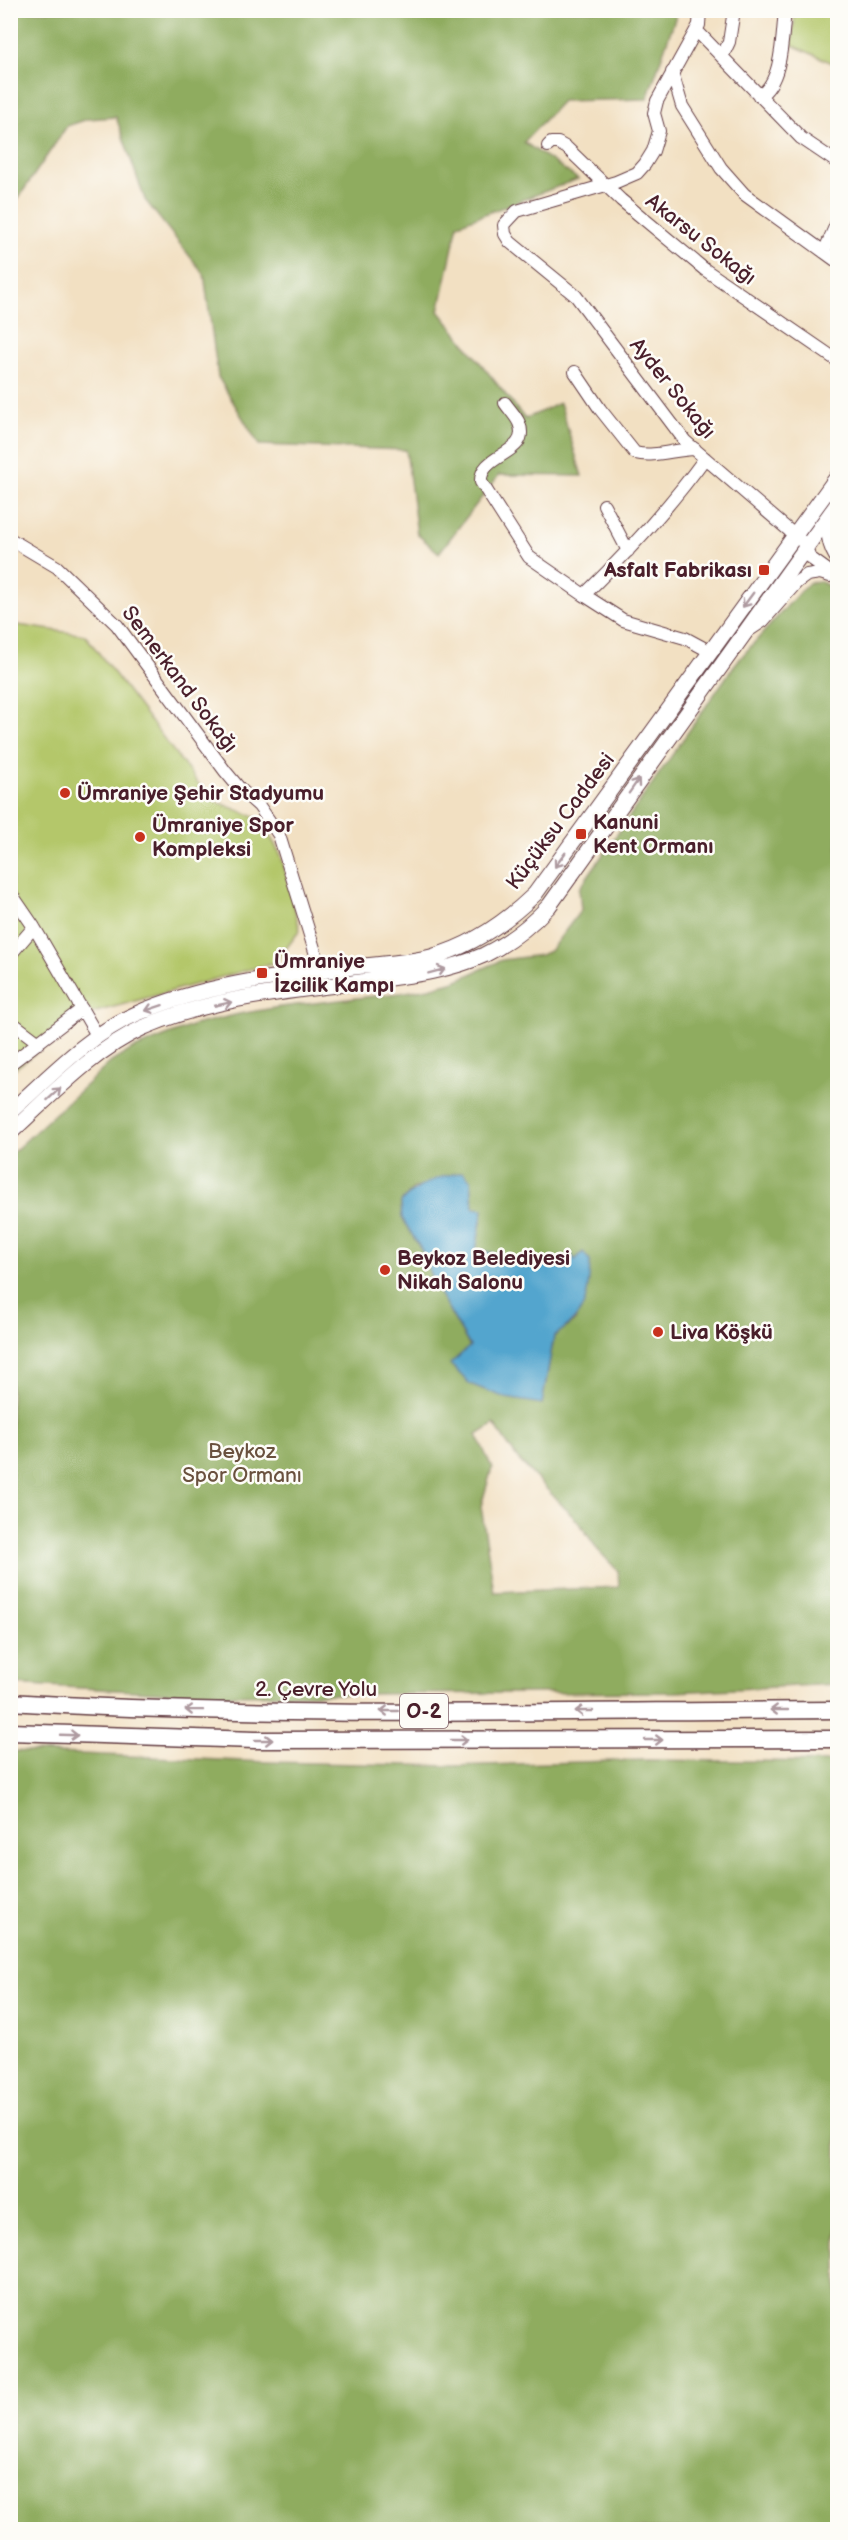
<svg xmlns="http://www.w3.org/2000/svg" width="848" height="2540" viewBox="0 0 848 2540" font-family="'Balsamiq Sans',sans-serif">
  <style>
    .green { fill: #b4c76a; stroke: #7f734a; stroke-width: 1.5 }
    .forest { fill: #8fac5e; stroke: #6c6644; stroke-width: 1.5; fill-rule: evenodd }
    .water { fill: #53a5ce; stroke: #4e627c; stroke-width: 1.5 }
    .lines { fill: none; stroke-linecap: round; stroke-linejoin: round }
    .minor-casing { stroke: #633c42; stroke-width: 14 }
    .major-casing { stroke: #633c42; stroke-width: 17 }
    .highway-casing { stroke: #633c42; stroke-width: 19 }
    .minor { stroke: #fff; stroke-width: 12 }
    .major { stroke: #fff; stroke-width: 15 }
    .highway { stroke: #fff; stroke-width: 16 }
    .oneway { stroke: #ae9aa0 }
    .poi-dot { fill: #c8321e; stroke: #fdfcf7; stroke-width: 2 }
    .labels { text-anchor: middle; stroke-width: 5; stroke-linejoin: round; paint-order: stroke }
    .shield { fill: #fdfcf7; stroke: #806168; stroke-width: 1.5 }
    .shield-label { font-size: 20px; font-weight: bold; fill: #4a1f2b }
    .street-label { font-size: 21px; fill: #4a1f2b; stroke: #fdfcf7 }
    .poi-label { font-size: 21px; font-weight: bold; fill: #4a1f2b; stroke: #fdfcf7; text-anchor: start }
    .park-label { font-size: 21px; fill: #6a513e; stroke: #fdfcf7 }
  </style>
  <rect width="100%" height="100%" fill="#fdfcf7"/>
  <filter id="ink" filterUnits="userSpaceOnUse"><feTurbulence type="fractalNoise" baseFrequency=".0167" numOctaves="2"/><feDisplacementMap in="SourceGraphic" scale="12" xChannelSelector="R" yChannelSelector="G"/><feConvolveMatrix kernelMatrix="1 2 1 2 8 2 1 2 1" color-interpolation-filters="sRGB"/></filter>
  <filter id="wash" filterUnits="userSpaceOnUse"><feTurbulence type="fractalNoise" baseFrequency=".008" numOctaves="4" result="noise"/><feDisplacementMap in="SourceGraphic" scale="24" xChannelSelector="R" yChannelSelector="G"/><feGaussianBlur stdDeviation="1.35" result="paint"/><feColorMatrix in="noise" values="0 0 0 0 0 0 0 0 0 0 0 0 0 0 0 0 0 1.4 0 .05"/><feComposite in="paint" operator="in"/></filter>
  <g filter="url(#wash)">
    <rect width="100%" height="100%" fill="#f2e0c2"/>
    <path class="green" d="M 795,11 L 837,11 L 837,65 L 792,45 Z
      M 11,624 L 85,635 L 210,799 L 260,819 L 281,855 L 300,930 L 276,962 L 85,1015 L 12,1071 Z"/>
    <path class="forest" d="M 674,10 L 677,13 L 647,99 L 562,101 L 524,142 L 578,179 L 458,224 L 439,311 L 525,419 L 560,403 L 582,476 L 499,475 L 439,553 L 417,534 L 406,450 L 259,445 L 218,377 L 204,274 L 145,200 L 116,117 L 88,119 L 67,126 L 11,209 L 11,11 Z
      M 820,581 L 838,592 L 837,1684 L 675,1692 L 204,1695 L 11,1684 L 11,1154 L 111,1062 L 131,1050 L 194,1025 L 239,1014 L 280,1007 L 400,993 L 429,988 L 455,981 L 502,960 L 541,955 L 550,951 L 581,910 L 579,889 L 736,663 L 798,594 L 809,583 ZM 471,1180 L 473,1208 L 483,1210 L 476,1250 L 564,1268 L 575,1260 L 576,1320 L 554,1336 L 542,1404 L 451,1364 L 470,1347 L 438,1291 L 422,1251 L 402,1218 L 401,1202 L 414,1188 ZM 494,1424 L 517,1458 L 581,1525 L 597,1549 L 618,1571 L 619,1587 L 494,1592 L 481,1506 L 492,1468 L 477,1435 Z
      M 10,1751 L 268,1762 L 453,1766 L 645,1760 L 837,1762 L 837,2529 L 11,2529 Z"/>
    <path class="water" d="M 463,1172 L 471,1180 L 473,1208 L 483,1209 L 476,1250 L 564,1267 L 570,1252 L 575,1260 L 583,1252 L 590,1261 C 589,1298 586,1315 554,1336 L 542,1404 L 506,1398 L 470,1384 L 450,1364 L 470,1346 L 438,1291 L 422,1251 L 402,1218 L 401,1202 C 418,1184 439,1176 463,1172 Z"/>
  </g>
  <g filter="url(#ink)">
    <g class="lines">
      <defs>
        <path id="minor" d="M 700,10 L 699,25 L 657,101 L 654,113 L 659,131 L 653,151 L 645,164 L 637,173 L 616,182 L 517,211 L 504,225 L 505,234 L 510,242 L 576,296 L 685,441 L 806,545 L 809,557 L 838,578
          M 696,30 L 801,138 L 838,163
          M 722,57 L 729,42 L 734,10
          M 672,72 L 682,106 L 721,168 L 744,194 L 838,262
          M 759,96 C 783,82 782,36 785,10
          M 548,146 L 551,143 L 558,143 L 567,148 L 621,200 L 704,269 L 838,361
          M 824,252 L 838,220
          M 575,372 L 600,409 L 635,453 C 654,458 676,449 695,449
          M 505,403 C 509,409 516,416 519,423 C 532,455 479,453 481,482 L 529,557 L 584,595
          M 705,458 C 669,508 628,552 584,595 L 623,620 L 685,638 L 711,652
          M 604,505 L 628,551
          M 829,514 C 826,532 827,546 838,561
          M 10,539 L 57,567 L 117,625 L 225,771 L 240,789 L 259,806 L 279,835 L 321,971
          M 748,631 L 763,621 L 797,582 L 807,575 L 820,573 L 830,576
          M 10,892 L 34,927 L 98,1037
          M 10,955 L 34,927
          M 10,1021 L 39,1043
          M 10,1064 L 82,1009"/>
        <path id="major" d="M 10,1112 C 49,1077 88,1035 136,1014 C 204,984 282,976 354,967 C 379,964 407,963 431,957 C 472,946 506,922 535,894 L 838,476
          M 10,1133 C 51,1096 92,1051 142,1028 C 210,998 288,991 360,982 C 403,976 444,973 484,955 C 509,943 530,926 549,906 L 838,503"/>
        <path id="highway" d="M 10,1702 C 286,1719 562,1711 838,1710
          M 10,1732 L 255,1740 L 838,1739"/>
      </defs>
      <use href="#minor" class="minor-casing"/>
      <use href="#major" class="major-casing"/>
      <use href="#highway" class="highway-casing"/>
      <use href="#minor" class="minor"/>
      <use href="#major" class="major"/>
      <use href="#highway" class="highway"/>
    </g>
    <defs><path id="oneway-shaft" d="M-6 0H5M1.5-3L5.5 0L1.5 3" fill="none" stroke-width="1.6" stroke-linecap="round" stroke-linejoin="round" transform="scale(1.5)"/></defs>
    <g class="oneway">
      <use href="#oneway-shaft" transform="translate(748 600) rotate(126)"/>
      <use href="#oneway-shaft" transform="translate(634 786) rotate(-55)"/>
      <use href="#oneway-shaft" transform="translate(560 860) rotate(126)"/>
      <use href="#oneway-shaft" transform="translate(437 971) rotate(-15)"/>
      <use href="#oneway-shaft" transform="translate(223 1004) rotate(-12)"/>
      <use href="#oneway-shaft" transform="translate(154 1008) rotate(162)"/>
      <use href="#oneway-shaft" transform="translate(54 1094) rotate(-42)"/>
      <use href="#oneway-shaft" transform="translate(194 1710) rotate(-179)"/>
      <use href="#oneway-shaft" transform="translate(779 1710) rotate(180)"/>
      <use href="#oneway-shaft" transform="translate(389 1711) rotate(180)"/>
      <use href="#oneway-shaft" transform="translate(584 1711) rotate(180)"/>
      <use href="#oneway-shaft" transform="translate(69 1735) rotate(2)"/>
      <use href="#oneway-shaft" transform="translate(264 1740)"/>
      <use href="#oneway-shaft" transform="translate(459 1740)"/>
      <use href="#oneway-shaft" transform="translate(654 1740)"/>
    </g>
  </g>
  <g class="poi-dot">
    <rect x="758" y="564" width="12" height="12" rx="3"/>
    <circle cx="65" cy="793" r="6"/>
    <rect x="575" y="828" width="12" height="12" rx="3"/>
    <circle cx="140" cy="837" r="6"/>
    <rect x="256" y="967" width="12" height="12" rx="3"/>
    <circle cx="385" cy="1270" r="6"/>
    <circle cx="658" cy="1332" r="6"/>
  </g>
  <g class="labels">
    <rect class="shield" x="400" y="1694" width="48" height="34" rx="4.5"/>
    <g class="shield-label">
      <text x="424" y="1718">O-2</text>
    </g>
    <g class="street-label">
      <text transform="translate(701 239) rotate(38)" y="7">Akarsu Sokağı</text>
      <text transform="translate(673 388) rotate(51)" y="7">Ayder Sokağı</text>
      <text transform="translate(180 679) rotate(53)" y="7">Semerkand Sokağı</text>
      <text transform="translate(560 821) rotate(-53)" y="7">Küçüksu Caddesi</text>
      <text x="316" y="1696">2. Çevre Yolu</text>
    </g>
    <g class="poi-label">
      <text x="752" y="577" text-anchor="end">Asfalt Fabrikası</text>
      <text x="77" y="800">Ümraniye Şehir Stadyumu</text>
      <text x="593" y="829">Kanuni<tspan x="593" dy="24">Kent Ormanı</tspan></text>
      <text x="152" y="832">Ümraniye Spor<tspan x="152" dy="24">Kompleksi</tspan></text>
      <text x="274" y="968">Ümraniye<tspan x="274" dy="24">İzcilik Kampı</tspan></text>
      <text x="397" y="1265">Beykoz Belediyesi<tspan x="397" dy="24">Nikah Salonu</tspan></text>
      <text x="670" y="1339">Liva Köşkü</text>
    </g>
    <g class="park-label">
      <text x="242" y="1458">Beykoz<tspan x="242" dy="24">Spor Ormanı</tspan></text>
    </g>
  </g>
  <rect width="848" height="2540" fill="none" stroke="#fdfcf7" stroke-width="36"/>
</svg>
